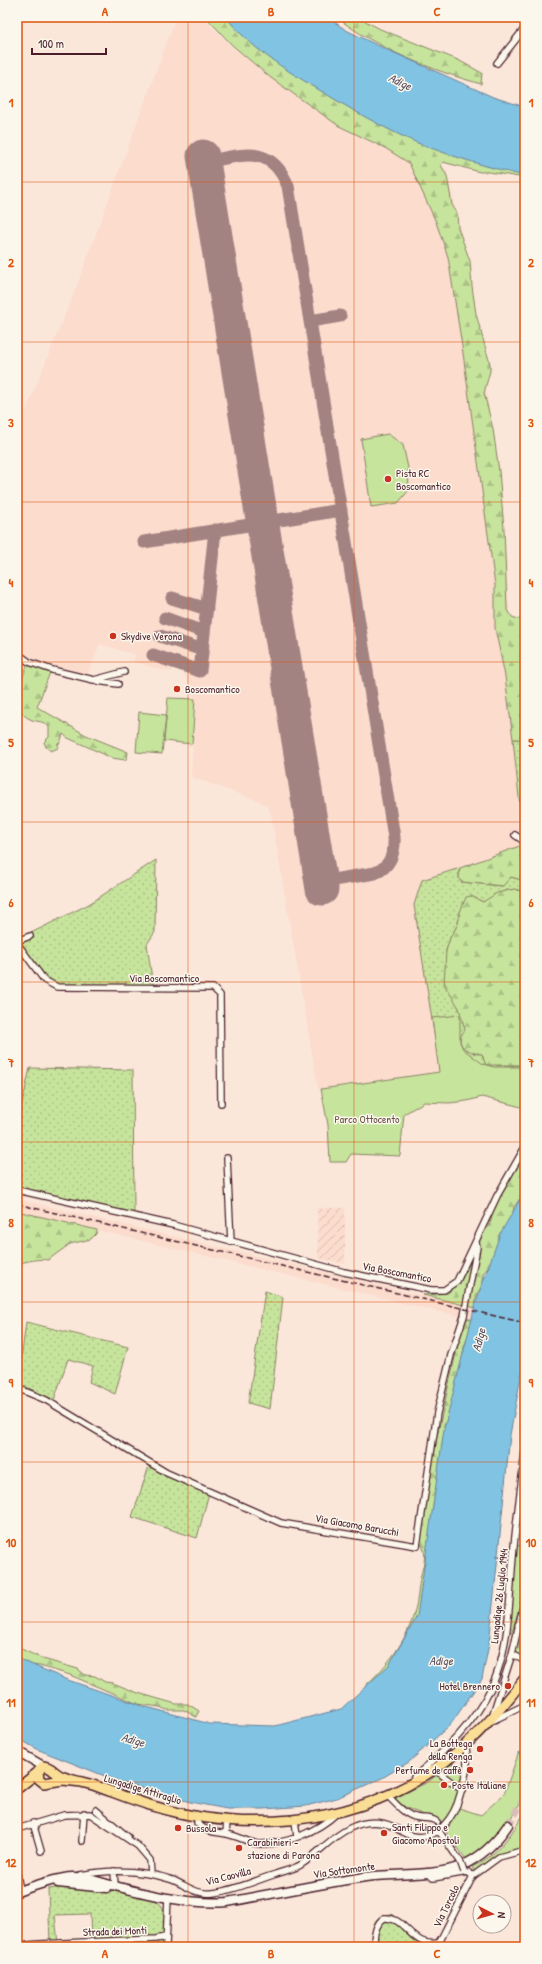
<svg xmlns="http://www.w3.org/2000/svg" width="542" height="1964" viewBox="0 0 542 1964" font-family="'Patrick Hand',sans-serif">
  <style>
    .built { fill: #fbdccd }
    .industrial { fill: url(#industrial-furrows) }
    .grass { fill: url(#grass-dots); stroke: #888264 }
    .forest { fill: url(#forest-firs); stroke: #888264 }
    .park { fill: #c7e49c; stroke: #888264 }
    .water { fill: #81c3e2; stroke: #6b8199 }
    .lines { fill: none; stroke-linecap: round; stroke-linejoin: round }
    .stream { stroke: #6b8199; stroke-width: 1.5 }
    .taxiway { stroke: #a28382; stroke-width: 13 }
    .runway { stroke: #a28382; stroke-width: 33 }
    .secondary-tunnel { stroke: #d8bfb7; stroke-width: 8; stroke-dasharray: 8 4; stroke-linecap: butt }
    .street-casing { stroke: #4a1f2b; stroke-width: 8 }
    .secondary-casing { stroke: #4a1f2b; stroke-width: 11 }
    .primary-casing { stroke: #4a1f2b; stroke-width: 12 }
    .street { stroke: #fbf7ec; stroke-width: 5.5 }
    .secondary { stroke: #fbf7ec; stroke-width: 8 }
    .primary { stroke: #fbde96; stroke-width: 9 }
    .rail { stroke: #4a1f2b; stroke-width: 1.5; stroke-dasharray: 6 3; stroke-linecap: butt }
    .street-bridge-casing { stroke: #4a1f2b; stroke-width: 8; stroke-linecap: butt }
    .street-bridge { stroke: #fbf7ec; stroke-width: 5.5 }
    .grid { fill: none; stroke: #e0560e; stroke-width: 1; stroke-opacity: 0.55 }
    .poi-dot { fill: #c8321e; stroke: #fbf7ec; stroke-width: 1.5 }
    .labels { text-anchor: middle; stroke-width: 3; stroke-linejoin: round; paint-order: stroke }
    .poi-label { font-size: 11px; fill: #4a1f2b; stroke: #fbf7ec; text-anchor: start }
    .street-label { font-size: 11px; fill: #4a1f2b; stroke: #fbf7ec }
    .park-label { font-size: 11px; fill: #695047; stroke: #fbf7ec }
    .water-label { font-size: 12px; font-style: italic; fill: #5a5062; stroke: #fbf7ec }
    .neatline { fill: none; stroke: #e0560e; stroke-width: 1.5 }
    .grid-label { font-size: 13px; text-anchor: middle; font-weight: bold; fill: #e0560e }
  </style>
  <defs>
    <pattern id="industrial-furrows" width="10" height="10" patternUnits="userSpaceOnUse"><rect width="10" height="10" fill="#fbdccd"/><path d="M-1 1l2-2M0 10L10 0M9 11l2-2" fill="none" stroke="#d9bcb0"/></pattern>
    <pattern id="grass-dots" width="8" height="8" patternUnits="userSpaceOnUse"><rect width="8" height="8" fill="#c7e49c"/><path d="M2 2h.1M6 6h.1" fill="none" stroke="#acc387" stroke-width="1.8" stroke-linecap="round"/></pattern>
    <pattern id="forest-firs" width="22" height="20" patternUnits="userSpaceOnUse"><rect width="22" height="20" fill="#c7e49c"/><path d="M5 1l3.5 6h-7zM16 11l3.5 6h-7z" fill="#acc387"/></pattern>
  </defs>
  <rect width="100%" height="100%" fill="#fbe7da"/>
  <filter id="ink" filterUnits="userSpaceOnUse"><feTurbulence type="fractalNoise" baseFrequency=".025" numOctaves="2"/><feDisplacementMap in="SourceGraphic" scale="8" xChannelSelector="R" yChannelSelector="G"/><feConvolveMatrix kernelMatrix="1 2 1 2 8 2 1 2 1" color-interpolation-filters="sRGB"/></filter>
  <g filter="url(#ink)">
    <path class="built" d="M 176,17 L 203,17 L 234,49 L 349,132 L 391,151 L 446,169 L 470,270 L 503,509 L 510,617 L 525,623 L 525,1071 L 441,1071 L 318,1089 L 271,814 L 267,806 L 259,801 L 191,777 L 195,699 L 183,672 L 173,668 L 172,672 L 157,669 L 133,661 L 135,655 L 100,644 L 87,676 L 47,666 L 28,658 L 17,648 L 17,432 L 76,288 Z
      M 17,1199 L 476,1308 L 474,1320 L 17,1211 Z"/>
    <path class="industrial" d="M 317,1208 L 345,1208 L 345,1264 L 318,1258 Z"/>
    <path class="grass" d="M 525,735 L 525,831 L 522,826 L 513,739 L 521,739 Z
      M 156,860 L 155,932 L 147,944 L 153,986 L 57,985 L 45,977 L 17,940 L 89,904 Z
      M 460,868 L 459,878 L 461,882 L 502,886 L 511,877 L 525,881 L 525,892 C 510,885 497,894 483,902 L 471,896 L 460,912 L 458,924 L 450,938 L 446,951 L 452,996 L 459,1008 L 473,1053 L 482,1054 C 490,1070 510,1065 525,1065 L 525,1076 L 440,1071 L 414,905 L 422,880 Z
      M 30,1068 L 133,1070 L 134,1213 L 17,1187 L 17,1126 Z
      M 265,1291 L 283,1297 L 270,1409 L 248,1403 Z
      M 26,1322 L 128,1347 L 115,1394 L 89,1382 L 93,1366 L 68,1359 L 54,1400 L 18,1383 Z
      M 149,1466 L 209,1493 L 197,1538 L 132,1517 Z
      M 65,1887 C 84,1889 148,1891 161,1905 C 167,1911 164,1938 164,1947 L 136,1947 L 133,1941 L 91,1942 L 90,1914 L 55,1915 L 58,1944 L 50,1943 L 48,1889 Z
      M 390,1914 L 394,1915 L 421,1942 L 423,1947 L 378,1947 L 372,1938 C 374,1922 373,1917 390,1914 Z"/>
    <path class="forest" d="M 206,17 L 239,17 L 525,168 L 525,178 L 489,172 L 480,172 L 443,162 L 441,165 L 447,176 L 452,205 L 457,213 L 458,228 L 470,261 L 472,286 L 476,314 L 490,364 L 490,371 L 484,393 L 493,429 L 499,471 L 504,529 L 507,608 L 512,617 L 525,621 L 525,735 L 521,739 L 513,739 L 505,676 L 495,628 L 495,585 L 462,346 L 448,257 L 436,222 L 409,163 L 385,148 L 339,126 L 271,78 L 232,45 Z
      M 336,17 L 358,17 L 380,29 L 458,60 L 482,73 L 481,84 C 431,70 378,49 336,17 Z
      M 29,660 L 52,667 L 37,707 L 86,735 L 128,752 L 127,758 L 125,760 L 112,758 L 68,738 L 63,734 L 60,743 L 57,744 L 59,746 L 58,748 L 51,751 L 46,747 L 44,742 L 49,737 L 49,727 C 44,721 39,722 32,720 C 5,709 23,679 29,660 Z
      M 525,844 L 525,881 L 511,877 L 503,886 L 461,882 L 459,878 L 460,868 Z
      M 514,889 L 525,892 L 525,1065 L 487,1065 L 485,1063 L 482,1054 C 468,1053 452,1045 465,1030 L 459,1008 L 444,984 L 446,951 L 450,938 L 458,924 L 460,912 L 466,897 L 471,896 L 483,902 L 497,893 Z
      M 525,1152 L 525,1197 L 521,1197 L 514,1207 L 511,1223 L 494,1260 L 483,1274 L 481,1287 L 476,1297 L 476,1308 L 423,1295 L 448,1293 L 462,1279 L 473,1252 L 491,1221 L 493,1209 Z
      M 17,1211 L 97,1230 L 96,1234 L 91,1239 L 70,1244 L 48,1260 C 35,1258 29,1262 17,1263 Z
      M 464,1318 L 474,1320 L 464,1347 L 428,1574 L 412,1637 L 371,1687 L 365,1686 C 388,1665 407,1641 415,1610 C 418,1600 418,1589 420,1579 C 422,1568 429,1553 420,1543 L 437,1436 Z
      M 17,1647 L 43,1659 L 78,1669 L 85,1675 L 95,1676 L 105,1682 L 113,1683 L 138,1693 L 176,1704 L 188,1704 L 199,1711 L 196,1717 L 184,1710 L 167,1710 L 160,1707 L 138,1704 L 70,1675 L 40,1666 L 31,1665 L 17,1659 Z"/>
    <path class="park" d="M 388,434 L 403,445 L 408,468 L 409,490 L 398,503 L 371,507 L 361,439 Z
      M 168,698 L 195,699 L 192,744 L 164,741 Z
      M 139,712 L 166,715 L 162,754 L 136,752 Z
      M 460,1015 L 460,1042 L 463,1049 L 483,1064 L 494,1067 L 525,1067 L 525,1108 L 482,1097 L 467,1101 L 449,1103 L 424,1102 L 404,1114 L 400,1156 L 351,1154 L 346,1162 L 330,1162 L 328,1125 L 321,1089 L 439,1072 L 432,1018 Z
      M 516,1545 L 525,1546 L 525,1590 L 512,1632 L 509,1631 Z
      M 519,1627 L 525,1628 L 525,1635 L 522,1634 L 519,1649 L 525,1652 L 525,1657 L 515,1652 Z
      M 519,1752 L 525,1754 L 525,1795 L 508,1823 L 476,1855 L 466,1859 L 446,1832 L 459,1808 L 481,1815 L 504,1794 Z
      M 452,1763 L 464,1768 C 459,1791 456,1812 438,1828 L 426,1816 L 407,1808 L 393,1799 L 428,1782 Z
      M 525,1812 L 525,1850 L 502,1857 L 482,1874 L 475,1872 L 472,1867 C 497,1856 511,1835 525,1812 Z"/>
    <path class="water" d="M 226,17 L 327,17 L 346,30 L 379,46 L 493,97 L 525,107 L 525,176 C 490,168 454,157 420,144 C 384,129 349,108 316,88 C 284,69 249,47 226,17 Z
      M 525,1191 L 525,1366 L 521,1376 L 510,1435 L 489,1644 L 482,1679 L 451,1724 L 409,1762 L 382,1778 L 337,1798 L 306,1806 L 264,1809 L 227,1809 L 190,1802 L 120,1782 L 39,1750 L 17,1738 L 17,1658 L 65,1679 L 143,1706 L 210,1724 L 275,1726 L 341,1709 L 389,1665 L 417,1616 L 444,1429 L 476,1302 L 500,1234 Z"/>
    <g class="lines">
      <path class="stream" d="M 496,1556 L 508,1557
        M 518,1753 L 525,1758"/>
      <path class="taxiway" d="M 204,162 C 241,156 270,142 288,186 L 394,837 C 395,852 390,867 375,873 L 321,882
        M 310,321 L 340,316
        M 144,542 L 341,510
        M 172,598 L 207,609
        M 165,618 L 204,632
        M 160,636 L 203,650
        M 153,655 L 200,671 L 215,530"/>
      <path class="runway" d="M 203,156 L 322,889"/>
      <path class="secondary-tunnel" d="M 508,1825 L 525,1797"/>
      <defs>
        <path id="street" d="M 497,63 L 525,28
          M 17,653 L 29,662 L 52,670 L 94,680 L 124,672
          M 97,681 L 118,684
          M 515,835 L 525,842
          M 17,941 L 30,936
          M 17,943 L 44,980 L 57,987 L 213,988 L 220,995 L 221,1103
          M 227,1158 L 231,1242
          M 17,1190 L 173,1225 L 344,1272 L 431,1290 L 444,1290 L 457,1281 L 497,1196 L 525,1147
          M 17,1388 L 46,1400 L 167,1473 L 281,1523 L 417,1546 L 437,1413 L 451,1355 L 464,1316 L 477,1247 L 476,1242
          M 525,1598 L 512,1654 L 491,1720 L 494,1720 L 525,1705
          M 518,1625 L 525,1626
          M 512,1654 L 525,1661
          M 434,1769 L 462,1790
          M 414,1781 L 414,1777 C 445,1751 475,1723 492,1686 C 510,1646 509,1600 513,1557 C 516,1522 521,1487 525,1452
          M 387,1795 C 395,1803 404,1814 415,1817 C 423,1820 430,1816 437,1822
          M 96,1810 L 128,1837
          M 198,1817 L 197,1823 C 209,1834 213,1831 227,1834 C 238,1836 249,1843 259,1844 C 286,1845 318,1831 337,1813
          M 295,1820 L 297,1837
          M 33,1823 L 41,1851
          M 17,1829 L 64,1815 L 90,1814 L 138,1846 L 150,1860 L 151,1874
          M 438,1830 L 460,1861
          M 226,1834 L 227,1821
          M 82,1841 L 84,1813
          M 114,1871 L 115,1886
          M 17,1874 L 20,1891
          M 80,1875 C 111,1869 143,1870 173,1880 C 187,1886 196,1895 213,1893 C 234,1891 256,1880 276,1874 C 284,1871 295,1869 302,1864 C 319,1853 331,1837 350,1828 C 364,1821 379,1820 394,1827 C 400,1830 405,1835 413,1836 C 438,1842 455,1815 460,1795 C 465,1778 470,1762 465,1744
          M 473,1876 L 499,1857 L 525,1850
          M 17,1946 L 39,1944 L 156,1939 L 165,1937
          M 166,1947 L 168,1897
          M 379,1947 L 374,1942 C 374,1933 377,1923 384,1918 C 406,1916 411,1948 438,1943 L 441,1939 L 473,1876 L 468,1872 L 433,1878 L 427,1872"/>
        <path id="secondary" d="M 17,1751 L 43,1766
          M 58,1883 L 106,1888
          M 17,1892 C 30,1887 60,1877 73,1877 C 88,1877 101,1883 115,1886 C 150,1895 191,1905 227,1902 C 273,1894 319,1884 365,1877 C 395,1873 433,1877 461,1866 C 482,1857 496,1843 508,1825"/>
        <path id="primary" d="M 82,1782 L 63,1780 L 44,1783 L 39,1779 L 38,1772 L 43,1766 C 51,1766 54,1773 61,1776 C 71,1780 82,1782 93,1785 C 113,1792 132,1800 153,1806 C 242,1833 344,1826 424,1776 C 464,1752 497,1715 525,1678
          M 17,1789 L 37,1773"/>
      </defs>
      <use href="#street" class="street-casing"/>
      <use href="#secondary" class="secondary-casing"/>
      <use href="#primary" class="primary-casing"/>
      <use href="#street" class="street"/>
      <use href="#secondary" class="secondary"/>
      <use href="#primary" class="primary"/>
      <path class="rail" d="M 17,1204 L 525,1323"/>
      <defs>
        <path id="street-bridge" d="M 460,1861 L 464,1872"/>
      </defs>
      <use href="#street-bridge" class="street-bridge-casing"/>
      <use href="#street-bridge" class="street-bridge"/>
    </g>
  </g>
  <path class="grid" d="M 188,17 L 188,1947M 354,17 L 354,1947M 17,182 L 525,182M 17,342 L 525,342M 17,502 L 525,502M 17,662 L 525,662M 17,822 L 525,822M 17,982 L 525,982M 17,1142 L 525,1142M 17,1302 L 525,1302M 17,1462 L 525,1462M 17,1622 L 525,1622M 17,1782 L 525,1782"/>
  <g class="poi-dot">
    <circle cx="388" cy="479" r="4"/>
    <circle cx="113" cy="636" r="4"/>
    <circle cx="177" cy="689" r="4"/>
    <circle cx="508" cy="1686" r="4"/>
    <circle cx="480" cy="1749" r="4"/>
    <circle cx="470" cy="1770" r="4"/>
    <circle cx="444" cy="1785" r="4"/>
    <circle cx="178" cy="1828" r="4"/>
    <circle cx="384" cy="1833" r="4"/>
    <circle cx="239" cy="1848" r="4"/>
  </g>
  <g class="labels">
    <g class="poi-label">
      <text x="396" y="477">Pista RC<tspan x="396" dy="13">Boscomantico</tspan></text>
      <text x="121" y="640">Skydive Verona</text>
      <text x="185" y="693">Boscomantico</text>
      <text x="500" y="1690" text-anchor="end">Hotel Brennero</text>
      <text x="472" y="1747" text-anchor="end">La Bottega<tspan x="472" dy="13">della Renga</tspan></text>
      <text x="462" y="1774" text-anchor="end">Perfume de caffè</text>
      <text x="452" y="1789">Poste Italiane</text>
      <text x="392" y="1831">Santi Filippo e<tspan x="392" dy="13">Giacomo Apostoli</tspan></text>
      <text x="186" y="1832">Bussola</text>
      <text x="247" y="1846">Carabinieri -<tspan x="247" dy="13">stazione di Parona</tspan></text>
    </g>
    <g class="street-label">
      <text x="164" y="982">Via Boscomantico</text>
      <text transform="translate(397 1272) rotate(11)" y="4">Via Boscomantico</text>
      <text transform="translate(357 1525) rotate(10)" y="4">Via Giacomo Barucchi</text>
      <text transform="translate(499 1596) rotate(-84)" y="4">Lungadige 26 Luglio 1944</text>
      <text transform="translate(143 1789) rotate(17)" y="4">Lungadige Attiraglio</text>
      <text transform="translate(344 1870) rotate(-8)" y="4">Via Sottomonte</text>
      <text transform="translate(228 1876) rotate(-14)" y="4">Via Caovilla</text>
      <text transform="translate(446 1906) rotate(-64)" y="4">Via Torcolo</text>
      <text transform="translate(115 1931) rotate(-2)" y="4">Strada dei Monti</text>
    </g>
    <g class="park-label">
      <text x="367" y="1123">Parco Ottocento</text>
    </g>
    <g class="water-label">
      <text transform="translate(400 82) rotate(26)" y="4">Adige</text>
      <text transform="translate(479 1340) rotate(-76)" y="4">Adige</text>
      <text x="441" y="1665">Adige</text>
      <text transform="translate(133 1740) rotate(16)" y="4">Adige</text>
    </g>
  </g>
  <rect width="542" height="1964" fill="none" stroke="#fbf7ec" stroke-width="44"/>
  <g transform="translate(492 1914) rotate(96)"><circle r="19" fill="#fbf7ec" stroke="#b4a19f"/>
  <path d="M0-3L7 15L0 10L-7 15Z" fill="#c8321e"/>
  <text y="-6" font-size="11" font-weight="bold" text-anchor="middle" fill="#4a1f2b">N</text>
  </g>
  <path d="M32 48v6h74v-6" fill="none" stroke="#4a1f2b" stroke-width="2"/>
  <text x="38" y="48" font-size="12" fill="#4a1f2b" stroke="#fbf7ec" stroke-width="3" paint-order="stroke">100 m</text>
  <rect x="22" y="22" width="498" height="1920" class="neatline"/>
  <g class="grid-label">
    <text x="105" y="16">A</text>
    <text x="271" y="16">B</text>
    <text x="437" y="16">C</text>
    <text x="11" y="107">1</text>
    <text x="531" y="107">1</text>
    <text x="11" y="267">2</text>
    <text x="531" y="267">2</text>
    <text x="11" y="427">3</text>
    <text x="531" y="427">3</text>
    <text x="11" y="587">4</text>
    <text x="531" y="587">4</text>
    <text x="11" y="747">5</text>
    <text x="531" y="747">5</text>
    <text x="11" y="907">6</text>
    <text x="531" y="907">6</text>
    <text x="11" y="1067">7</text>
    <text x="531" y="1067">7</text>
    <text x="11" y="1227">8</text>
    <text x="531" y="1227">8</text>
    <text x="11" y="1387">9</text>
    <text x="531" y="1387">9</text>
    <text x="11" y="1547">10</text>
    <text x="531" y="1547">10</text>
    <text x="11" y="1707">11</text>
    <text x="531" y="1707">11</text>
    <text x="11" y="1867">12</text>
    <text x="531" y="1867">12</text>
    <text x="105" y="1958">A</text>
    <text x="271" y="1958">B</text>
    <text x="437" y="1958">C</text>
  </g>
</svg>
